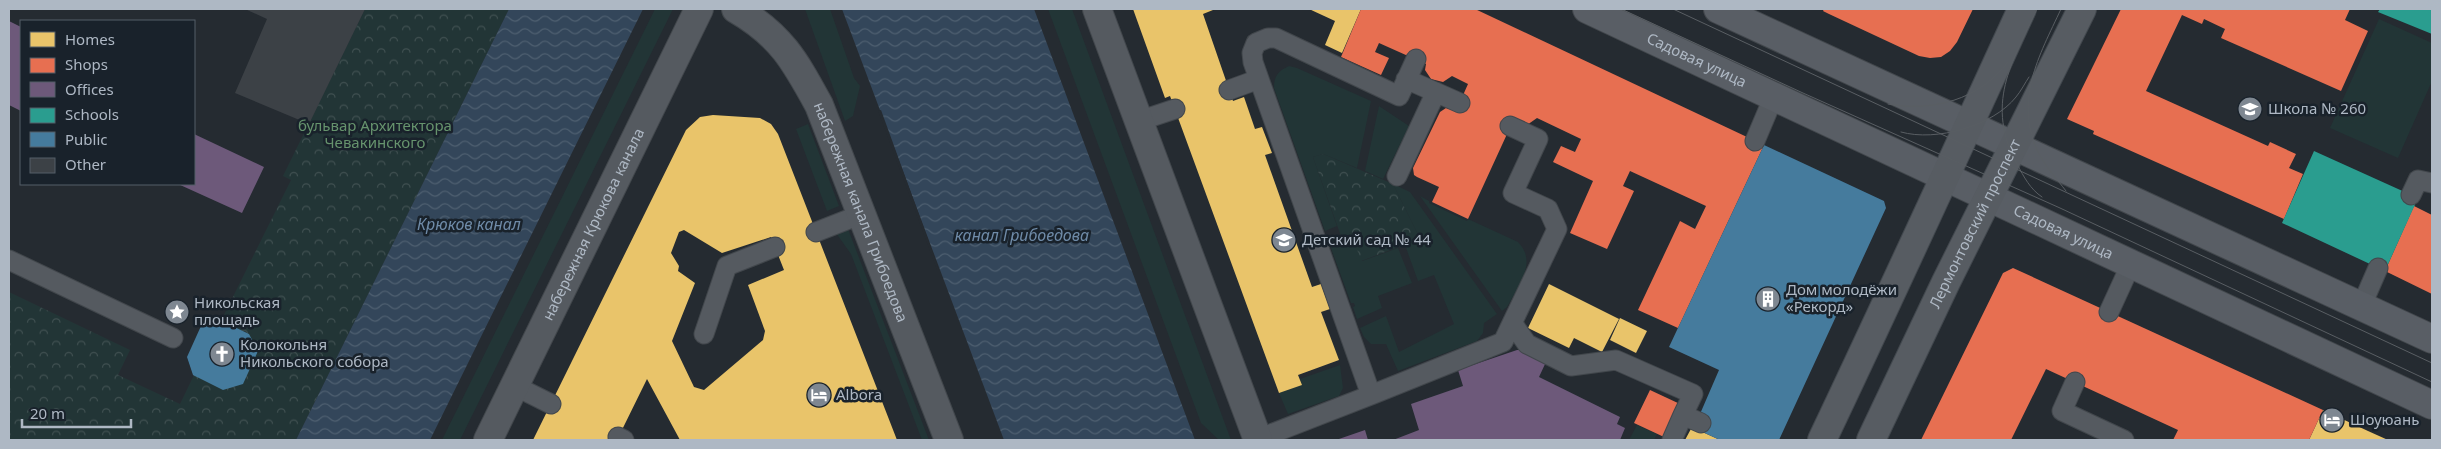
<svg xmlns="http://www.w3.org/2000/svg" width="2441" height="449" viewBox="0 0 2441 449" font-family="'Noto Sans',sans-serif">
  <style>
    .grass { fill: #223536 }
    .forest { fill: url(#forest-crowns) }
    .water { fill: url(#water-waves) }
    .pier { fill: #252b31 }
    .homes { fill: #e9c46a; fill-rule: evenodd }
    .shops { fill: #e76f51 }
    .offices { fill: #6d597a }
    .schools { fill: #2a9d8f }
    .public { fill: #457b9d }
    .building { fill: #3c4146 }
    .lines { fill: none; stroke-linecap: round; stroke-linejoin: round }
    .lane-casing { stroke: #42474c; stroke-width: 21 }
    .street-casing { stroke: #42474c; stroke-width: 30 }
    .secondary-casing { stroke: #42474c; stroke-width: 30 }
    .primary-casing { stroke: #42484e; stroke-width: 30 }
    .lane { stroke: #555a60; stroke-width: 19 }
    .street { stroke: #555a60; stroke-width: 28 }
    .secondary { stroke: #595e65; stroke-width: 28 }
    .primary { stroke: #575c62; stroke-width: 28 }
    .tram { stroke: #595e63; stroke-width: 1 }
    .labels { text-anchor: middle; stroke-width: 5; stroke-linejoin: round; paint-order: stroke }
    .street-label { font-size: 15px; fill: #aeb8c4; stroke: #19222b }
    .poi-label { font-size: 15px; fill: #aeb8c4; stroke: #19222b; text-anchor: start }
    .park-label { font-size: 15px; fill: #66936d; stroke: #19222b }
    .water-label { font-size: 16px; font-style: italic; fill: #6f8ba8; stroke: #19222b }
  </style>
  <defs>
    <pattern id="forest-crowns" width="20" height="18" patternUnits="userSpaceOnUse" patternTransform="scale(1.25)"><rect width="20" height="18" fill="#223536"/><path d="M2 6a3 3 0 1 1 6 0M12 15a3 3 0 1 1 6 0" fill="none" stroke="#405051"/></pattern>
    <pattern id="water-waves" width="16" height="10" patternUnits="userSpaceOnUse" patternTransform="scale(1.25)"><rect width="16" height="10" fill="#33465a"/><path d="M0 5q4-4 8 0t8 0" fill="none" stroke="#4e5f70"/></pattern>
  </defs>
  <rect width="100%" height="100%" fill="#252b31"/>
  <path class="grass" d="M 655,9 L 673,9 L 460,440 L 442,440 Z
    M 805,9 L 830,9 L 854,78 L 860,86 L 853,116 L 845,121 Z
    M 1048,9 L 1072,9 L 1231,440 L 1219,440 L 1201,423 Z
    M 2379,19 L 2432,43 L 2432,81 L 2398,158 L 2330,128 Z
    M 1289,66 L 1297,68 L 1371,101 L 1357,168 L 1323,154 L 1313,157 L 1337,226 L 1325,231 L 1274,88 C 1274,76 1278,71 1289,66 Z
    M 1379,106 L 1409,126 L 1383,179 L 1365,171 Z
    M 808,124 L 839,206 L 827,211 L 796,129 Z
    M 1393,184 L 1410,192 L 1497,314 L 1484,323 L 1483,333 L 1477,341 L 1398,371 L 1386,344 L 1371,344 L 1364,337 L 1360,328 L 1386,316 L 1399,352 L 1454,324 L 1434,275 L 1418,281 L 1405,245 L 1420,239 Z
    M 1420,196 L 1429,201 L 1429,203 L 1467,221 L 1468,219 L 1518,242 C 1538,262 1518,287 1507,307 L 1502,311 Z
    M 848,229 L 929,440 L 922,440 L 851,254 L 836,233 Z
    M 1351,232 L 1362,261 L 1398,248 L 1412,283 L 1378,296 L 1382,308 L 1357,319 L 1353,307 L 1355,306 L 1354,303 L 1351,303 L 1328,240 Z
    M 1340,365 L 1343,388 L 1339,396 L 1288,414 L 1279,393 L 1301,385 L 1300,379 Z
    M 1637,425 L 1657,434 L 1654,440 L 1629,440 Z"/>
  <path class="forest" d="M 365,9 L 509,9 L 296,440 L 9,440 L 9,292 L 130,350 L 118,375 L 180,404 L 194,375 L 249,334 L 221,321 L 291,180 L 283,176 Z
    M 1323,154 L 1393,184 L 1420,239 L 1361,261 L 1351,232 L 1341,236 L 1313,157 Z"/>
  <path class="water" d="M 509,9 L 643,9 L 430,440 L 296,440 Z
    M 842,9 L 1034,9 L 1195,440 L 1004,440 Z"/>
  <path class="pier" d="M 881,110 L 939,270 L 937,270 L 878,111 Z"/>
  <path class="homes" d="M 1133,9 L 1213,9 L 1213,10 L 1203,14 L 1233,101 L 1244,97 L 1255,129 L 1262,127 L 1272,153 L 1265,155 L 1312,287 L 1321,284 L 1330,309 L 1321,312 L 1339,360 L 1298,375 L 1302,385 L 1279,393 L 1170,96 L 1165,98 Z
    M 1309,9 L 1361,9 L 1342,53 L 1325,45 L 1335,21 Z
    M 713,115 L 760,118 L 771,124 L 778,134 L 897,440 L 680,440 L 647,379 L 617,440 L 533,440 L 686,130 L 700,117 ZM 684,230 L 722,253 L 771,237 L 784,270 L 748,285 L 765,331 L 763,340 L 704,390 L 694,387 L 672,341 L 695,283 L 678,271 L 679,266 L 671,253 L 679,232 Z
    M 1549,284 L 1619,319 L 1602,352 L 1574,338 L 1569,348 L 1528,328 Z
    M 1620,318 L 1647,331 L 1636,353 L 1610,340 Z
    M 2323,410 L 2368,431 L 2388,440 L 2309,440 Z
    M 1692,427 L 1698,430 L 1720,440 L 1685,440 Z"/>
  <path class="shops" d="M 1361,9 L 1475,9 L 1764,145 L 1678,328 L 1638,310 L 1680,221 L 1695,229 L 1706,206 L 1630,171 L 1623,186 L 1634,191 L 1607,249 L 1570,233 L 1593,181 L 1553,162 L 1561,146 L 1575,152 L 1581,139 L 1537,118 L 1527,125 L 1513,121 L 1468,219 L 1432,202 L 1439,187 L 1417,177 L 1414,175 L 1413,168 L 1440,112 L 1446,108 L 1456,111 L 1468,84 L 1452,76 L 1443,82 L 1431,79 L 1425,70 L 1426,64 L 1379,43 L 1375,52 L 1389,58 L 1381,75 L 1341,57 Z
    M 1824,9 L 1973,9 L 1957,42 L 1950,51 L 1941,57 L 1930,58 L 1919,56 L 1829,14 L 1823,11 Z
    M 2121,9 L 2350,9 L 2345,20 L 2368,31 L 2341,91 L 2221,38 L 2225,29 L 2204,19 L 2202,24 L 2182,15 L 2146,91 L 2268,146 L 2270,142 L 2296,154 L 2289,168 L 2303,174 L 2284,219 L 2093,134 L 2094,131 L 2067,119 Z
    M 2414,206 L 2432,215 L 2432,294 L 2385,271 Z
    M 2013,268 L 2323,410 L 2309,440 L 2173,440 L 2178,430 L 2046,369 L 2011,440 L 1921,440 L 2003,273 Z
    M 1650,390 L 1680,404 L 1664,437 L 1634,423 Z"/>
  <path class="offices" d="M 9,21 L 21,27 L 21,111 L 9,105 Z
    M 194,134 L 264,167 L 242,213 L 178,184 L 194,184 Z
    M 1517,350 L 1523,350 L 1546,362 L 1539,377 L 1620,417 L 1617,424 L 1625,428 L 1620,440 L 1393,440 L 1419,430 L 1411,404 L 1463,386 L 1458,370 Z
    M 1365,430 L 1368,440 L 1336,440 Z"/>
  <path class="schools" d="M 2380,9 L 2432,9 L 2432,34 L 2378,12 Z
    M 2314,151 L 2418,198 L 2385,271 L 2282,223 Z"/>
  <path class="public" d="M 1764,145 L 1884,201 L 1886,208 L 1779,440 L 1720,440 L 1698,430 L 1700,414 L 1719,370 L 1669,347 Z
    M 220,320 L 249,334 L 258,351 L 243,384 L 223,390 L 193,375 L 187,357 L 201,326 Z"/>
  <path class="building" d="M 245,9 L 365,9 L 309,124 L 235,93 L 267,19 Z"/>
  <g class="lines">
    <defs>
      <path id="lane" d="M 1406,79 L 1460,103
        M 1229,90 L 1259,79
        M 1139,121 L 1175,109
        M 1755,141 L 1774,96
        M 1397,176 L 1436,92
        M 2411,195 L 2418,180 L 2432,183
        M 816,232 L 862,214
        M 9,260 L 173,338
        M 2361,307 L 2378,268
        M 2109,312 L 2131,264
        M 1513,324 L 1527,344 L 1571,366 L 1616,360 L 1693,394 L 1683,415 L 1701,423
        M 704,334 L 727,266 L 775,247
        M 2075,382 L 2062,411 L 2124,440
        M 515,386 L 551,404
        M 1371,395 L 1503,342 L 1557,229 L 1548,209 L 1513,193 L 1538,139 L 1510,126
        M 618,437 L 624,440
        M 1258,439 L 1371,395 L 1253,62 L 1252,53 L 1256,43 L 1268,38 L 1276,38 L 1399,96 L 1416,59
        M 1672,440 L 1683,415"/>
      <g id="street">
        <path id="s1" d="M 736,9 C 781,35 795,61 819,105 L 949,440"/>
        <path d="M 1097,9 L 1258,440"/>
        <path id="s2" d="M 488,440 L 699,9"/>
      </g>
      <g id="secondary">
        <path id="s3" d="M 1587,9 L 2432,405"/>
        <path d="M 1718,9 L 2432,339"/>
      </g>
      <g id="primary">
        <path d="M 1822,440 C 1890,297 1956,153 2022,9"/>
        <path id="s4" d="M 1871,440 L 1946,282 L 2082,9"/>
      </g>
    </defs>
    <use href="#lane" class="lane-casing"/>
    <use href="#street" class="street-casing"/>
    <use href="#secondary" class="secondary-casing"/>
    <use href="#primary" class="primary-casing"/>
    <use href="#lane" class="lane"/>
    <use href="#street" class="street"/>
    <use href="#secondary" class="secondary"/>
    <use href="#primary" class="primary"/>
    <path class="tram" d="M 1621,9 L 1803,93 L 2060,208 L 2432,382
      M 1673,9 L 2432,363
      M 2037,9 C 2011,63 1985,105 2017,164 C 2024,177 2030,189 2042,197
      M 2061,9 C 2039,56 2013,101 2039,154 C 2046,167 2057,179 2066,191
      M 1888,104 C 1933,112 1979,100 2008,62
      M 1901,132 C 1936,142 1993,126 2016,97 C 2021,91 2025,83 2029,77"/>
  </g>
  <defs>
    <symbol id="school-disc" viewBox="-11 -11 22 22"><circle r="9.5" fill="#7e8791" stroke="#19222b"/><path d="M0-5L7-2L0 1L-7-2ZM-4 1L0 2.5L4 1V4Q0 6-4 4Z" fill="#fff"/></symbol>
    <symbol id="building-disc" viewBox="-11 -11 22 22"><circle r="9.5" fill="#7e8791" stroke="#19222b"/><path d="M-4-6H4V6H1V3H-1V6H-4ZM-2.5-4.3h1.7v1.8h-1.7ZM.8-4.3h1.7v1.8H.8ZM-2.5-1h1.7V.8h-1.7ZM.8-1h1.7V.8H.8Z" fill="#fff"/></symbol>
    <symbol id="sight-disc" viewBox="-11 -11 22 22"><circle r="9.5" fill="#7e8791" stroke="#19222b"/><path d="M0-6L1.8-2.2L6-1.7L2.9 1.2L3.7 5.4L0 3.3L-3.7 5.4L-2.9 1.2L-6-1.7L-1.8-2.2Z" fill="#fff"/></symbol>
    <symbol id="church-disc" viewBox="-11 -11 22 22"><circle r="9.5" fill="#7e8791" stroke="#19222b"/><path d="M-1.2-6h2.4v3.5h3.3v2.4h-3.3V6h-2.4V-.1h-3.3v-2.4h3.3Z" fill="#fff"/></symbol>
    <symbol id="hotel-disc" viewBox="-11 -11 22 22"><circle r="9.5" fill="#7e8791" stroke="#19222b"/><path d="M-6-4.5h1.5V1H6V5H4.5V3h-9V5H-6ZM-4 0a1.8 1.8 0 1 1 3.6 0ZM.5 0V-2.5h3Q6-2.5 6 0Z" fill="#fff"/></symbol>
  </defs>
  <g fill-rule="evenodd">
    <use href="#school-disc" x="2236" y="95" width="28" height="28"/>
    <use href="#school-disc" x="1270" y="226" width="28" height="28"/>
    <use href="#building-disc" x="1754" y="285" width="28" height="28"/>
    <use href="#sight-disc" x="163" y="298" width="28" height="28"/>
    <use href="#church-disc" x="208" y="340" width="28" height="28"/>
    <use href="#hotel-disc" x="805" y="381" width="28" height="28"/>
    <use href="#hotel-disc" x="2318" y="406" width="28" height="28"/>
  </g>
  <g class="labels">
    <g class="street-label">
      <text dy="5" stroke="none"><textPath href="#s3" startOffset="121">Садовая улица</textPath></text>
      <text dy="5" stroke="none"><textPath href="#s1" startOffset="244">набережная канала Грибоедова</textPath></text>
      <text dy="5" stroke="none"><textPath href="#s4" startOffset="240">Лермонтовский проспект</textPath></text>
      <text dy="5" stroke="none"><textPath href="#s2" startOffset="240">набережная Крюкова канала</textPath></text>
      <text dy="5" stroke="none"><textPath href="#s3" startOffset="526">Садовая улица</textPath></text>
    </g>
    <g class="poi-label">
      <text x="2268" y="114">Школа № 260</text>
      <text x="1302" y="245">Детский сад № 44</text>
      <text x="1786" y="295">Дом молодёжи<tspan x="1786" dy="17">«Рекорд»</tspan></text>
      <text x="194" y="308">Никольская<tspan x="194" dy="17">площадь</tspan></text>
      <text x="240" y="350">Колокольня<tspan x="240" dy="17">Никольского собора</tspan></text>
      <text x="836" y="400">Albora</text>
      <text x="2350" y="425">Шоуюань</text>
    </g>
    <g class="park-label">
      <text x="375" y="131">бульвар Архитектора<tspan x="375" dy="17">Чевакинского</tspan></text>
    </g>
    <g class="water-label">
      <text x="469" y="230">Крюков канал</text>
      <text x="1022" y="241">канал Грибоедова</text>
    </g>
  </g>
  <rect width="2441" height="449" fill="none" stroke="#aeb8c4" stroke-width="20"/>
  <rect x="20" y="20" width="175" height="165" fill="#19222b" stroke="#555e68"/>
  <rect x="30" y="32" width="25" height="15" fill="#e9c46a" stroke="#555e68"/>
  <text x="65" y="45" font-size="15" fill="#aeb8c4">Homes</text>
  <rect x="30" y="58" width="25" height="15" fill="#e76f51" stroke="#555e68"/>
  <text x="65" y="70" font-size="15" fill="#aeb8c4">Shops</text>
  <rect x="30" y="82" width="25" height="15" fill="#6d597a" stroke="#555e68"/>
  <text x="65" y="95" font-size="15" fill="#aeb8c4">Offices</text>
  <rect x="30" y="108" width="25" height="15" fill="#2a9d8f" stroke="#555e68"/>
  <text x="65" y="120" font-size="15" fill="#aeb8c4">Schools</text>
  <rect x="30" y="132" width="25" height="15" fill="#457b9d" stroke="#555e68"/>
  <text x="65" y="145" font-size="15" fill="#aeb8c4">Public</text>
  <rect x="30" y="158" width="25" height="15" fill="#3c4146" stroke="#555e68"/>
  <text x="65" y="170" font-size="15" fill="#aeb8c4">Other</text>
  <path d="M22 419v8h109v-8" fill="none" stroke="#aeb8c4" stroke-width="2.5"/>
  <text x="30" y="419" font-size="15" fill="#aeb8c4" stroke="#19222b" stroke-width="4" paint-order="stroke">20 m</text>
</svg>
